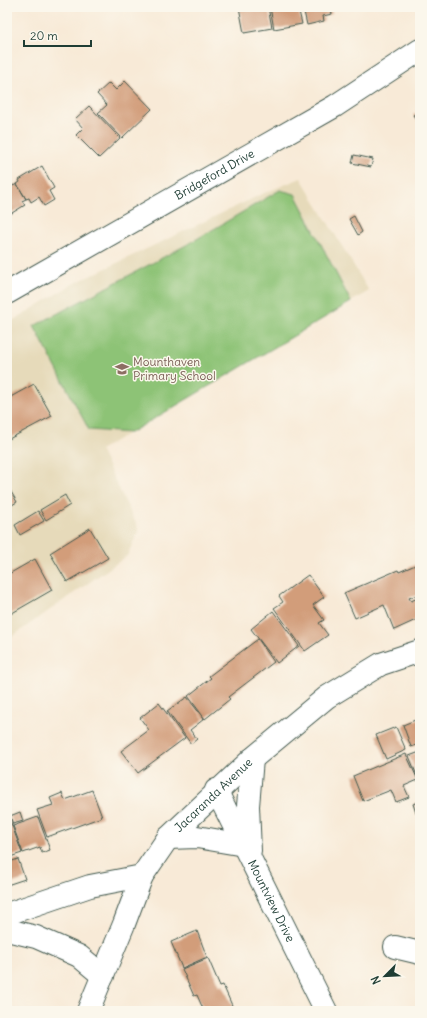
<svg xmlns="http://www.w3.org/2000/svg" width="427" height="1018" viewBox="0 0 427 1018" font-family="Delius,sans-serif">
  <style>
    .built { fill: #e6daba }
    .green { fill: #8dc376; stroke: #568055 }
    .building { fill: #d29d7a }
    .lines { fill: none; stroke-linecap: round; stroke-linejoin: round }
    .minor-casing { stroke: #40574c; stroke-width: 24 }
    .minor { stroke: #fff; stroke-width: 22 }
    .labels { text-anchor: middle; stroke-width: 3; stroke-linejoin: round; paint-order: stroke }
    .street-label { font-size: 12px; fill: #1f3d34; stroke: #fbf7ec }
    .education-label { font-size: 12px; fill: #785e54; stroke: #fbf7ec; text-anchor: start }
  </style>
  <rect width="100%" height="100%" fill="#fbf7ec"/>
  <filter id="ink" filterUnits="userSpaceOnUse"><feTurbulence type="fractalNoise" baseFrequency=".025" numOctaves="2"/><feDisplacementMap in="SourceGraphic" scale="8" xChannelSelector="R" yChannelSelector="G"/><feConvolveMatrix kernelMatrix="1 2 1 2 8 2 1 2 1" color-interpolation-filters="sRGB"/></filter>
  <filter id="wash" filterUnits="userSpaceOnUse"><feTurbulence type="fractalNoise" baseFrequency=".012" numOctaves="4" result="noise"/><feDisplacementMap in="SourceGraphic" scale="16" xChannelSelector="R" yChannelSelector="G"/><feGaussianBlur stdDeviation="0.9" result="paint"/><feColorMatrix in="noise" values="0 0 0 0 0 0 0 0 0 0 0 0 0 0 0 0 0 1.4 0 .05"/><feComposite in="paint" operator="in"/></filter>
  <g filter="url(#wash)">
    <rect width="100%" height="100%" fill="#f8ead7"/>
    <path class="built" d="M 301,178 L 369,291 L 100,450 L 139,530 L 127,556 L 7,640 L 7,324 L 73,284 L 262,194 Z"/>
    <path class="green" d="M 280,190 L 295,194 L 351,302 L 130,433 L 89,430 L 34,326 L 190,243 Z"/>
    <g id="blocks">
      <path class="building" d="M 239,7 L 268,7 L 272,28 L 244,33 Z
        M 270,7 L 298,7 L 302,24 L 274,29 Z
        M 303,7 L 330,7 L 332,14 L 323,16 L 324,21 L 307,25 Z
        M 125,81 L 152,109 L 122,138 L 98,113 L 107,105 L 97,94 L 109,83 L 116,90 Z
        M 89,106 L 120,138 L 99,158 L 76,135 L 83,128 L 75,119 Z
        M 420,112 L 420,120 L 418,122 L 413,115 Z
        M 354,155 L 373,159 L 371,167 L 352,163 Z
        M 42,166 L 54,188 L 49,191 L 54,200 L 44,206 L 39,197 L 31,202 L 29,198 L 26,199 L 17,184 L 20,182 L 19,180 Z
        M 12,184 L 13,186 L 17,184 L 26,199 L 22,201 L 25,205 L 7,216 L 7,186 Z
        M 354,216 L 362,232 L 358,235 L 349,219 Z
        M 34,384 L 52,416 L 7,440 L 7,399 Z
        M 7,485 L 17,502 L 7,508 Z
        M 65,495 L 70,505 L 46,520 L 40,510 Z
        M 38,511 L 44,521 L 20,535 L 15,525 Z
        M 90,528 L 108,558 L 67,582 L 50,553 Z
        M 35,559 L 52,590 L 7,616 L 7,575 Z
        M 420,563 L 420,594 L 409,598 L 411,601 L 420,597 L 420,621 L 418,619 L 394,630 L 384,605 L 355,618 L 344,593 L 398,570 L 399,572 Z
        M 308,575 L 324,597 L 313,605 L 324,620 L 319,623 L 328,635 L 305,651 L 274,608 L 283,602 L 279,596 Z
        M 273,611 L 299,646 L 277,663 L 251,629 Z
        M 258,639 L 274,662 L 228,697 L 230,699 L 205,719 L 188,696 L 211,678 L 209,676 Z
        M 187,697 L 204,719 L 190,730 L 197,739 L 191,744 L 167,711 Z
        M 159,703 L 185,738 L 138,773 L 121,751 L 149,730 L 140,718 Z
        M 420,718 L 420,744 L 411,747 L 403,725 Z
        M 396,727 L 406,750 L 386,759 L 376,735 Z
        M 420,752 L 420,783 L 409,756 Z
        M 406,754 L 418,780 L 404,786 L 409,797 L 396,802 L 391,790 L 363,801 L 353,776 Z
        M 92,790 L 102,817 L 47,837 L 37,810 L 53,805 L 50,798 L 62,793 L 65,800 Z
        M 420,801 L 420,815 L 417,816 L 413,804 Z
        M 7,812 L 22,853 L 7,858 Z
        M 20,812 L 23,821 L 13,824 L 10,816 Z
        M 38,817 L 50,850 L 42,853 L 40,847 L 23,853 L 13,826 Z
        M 18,859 L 25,879 L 7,885 L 7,863 Z
        M 197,931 L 207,957 L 182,968 L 171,942 Z
        M 208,958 L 220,986 L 223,985 L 234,1010 L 204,1011 L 197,995 L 194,996 L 182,969 Z"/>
    </g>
  </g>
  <g filter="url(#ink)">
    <use href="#blocks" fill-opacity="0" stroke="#40574c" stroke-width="1"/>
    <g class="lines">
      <defs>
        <g id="minor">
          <path id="s1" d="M 7,293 L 335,106 L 420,50"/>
          <path id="s2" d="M 216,790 L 326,1011"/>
          <path d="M 168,838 L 197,837 L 244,845"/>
          <path d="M 250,851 L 248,806 L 252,759"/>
          <path d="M 7,914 L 90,886 L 142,876"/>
          <path d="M 7,930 L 36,937 L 79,956 L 103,976"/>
          <path d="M 395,947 L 420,953"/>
          <path id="s3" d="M 88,1011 L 124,924 L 142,876 L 168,838 L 252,759 L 327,697 L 381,664 L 420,651"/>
        </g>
      </defs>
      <use href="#minor" class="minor-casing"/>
      <use href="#minor" class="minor"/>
    </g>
  </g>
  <defs>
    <symbol id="school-bare" viewBox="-9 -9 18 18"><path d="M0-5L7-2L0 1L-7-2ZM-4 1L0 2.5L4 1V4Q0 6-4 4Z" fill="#8d6e63" stroke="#fbf7ec" stroke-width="2.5" paint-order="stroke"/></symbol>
  </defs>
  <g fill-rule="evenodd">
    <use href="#school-bare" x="112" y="359" width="20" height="20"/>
  </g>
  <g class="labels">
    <g class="street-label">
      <text dy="4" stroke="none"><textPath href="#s1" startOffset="239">Bridgeford Drive</textPath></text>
      <text dy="4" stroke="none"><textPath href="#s3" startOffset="254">Jacaranda Avenue</textPath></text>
      <text dy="4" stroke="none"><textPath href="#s2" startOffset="124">Mountview Drive</textPath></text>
    </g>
    <g class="education-label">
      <text x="133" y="366">Mounthaven<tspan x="133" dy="14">Primary School</tspan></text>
    </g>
  </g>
  <rect width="427" height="1018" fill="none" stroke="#fbf7ec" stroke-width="24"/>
  <g transform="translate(385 976) rotate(246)" stroke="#fbf7ec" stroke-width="3" paint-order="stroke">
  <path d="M0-3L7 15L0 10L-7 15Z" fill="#1f3d34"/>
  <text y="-6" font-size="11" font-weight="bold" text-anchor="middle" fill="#1f3d34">N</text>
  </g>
  <path d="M24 40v6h67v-6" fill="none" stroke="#1f3d34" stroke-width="2"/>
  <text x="30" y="40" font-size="12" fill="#1f3d34" stroke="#fbf7ec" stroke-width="3" paint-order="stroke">20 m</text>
</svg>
